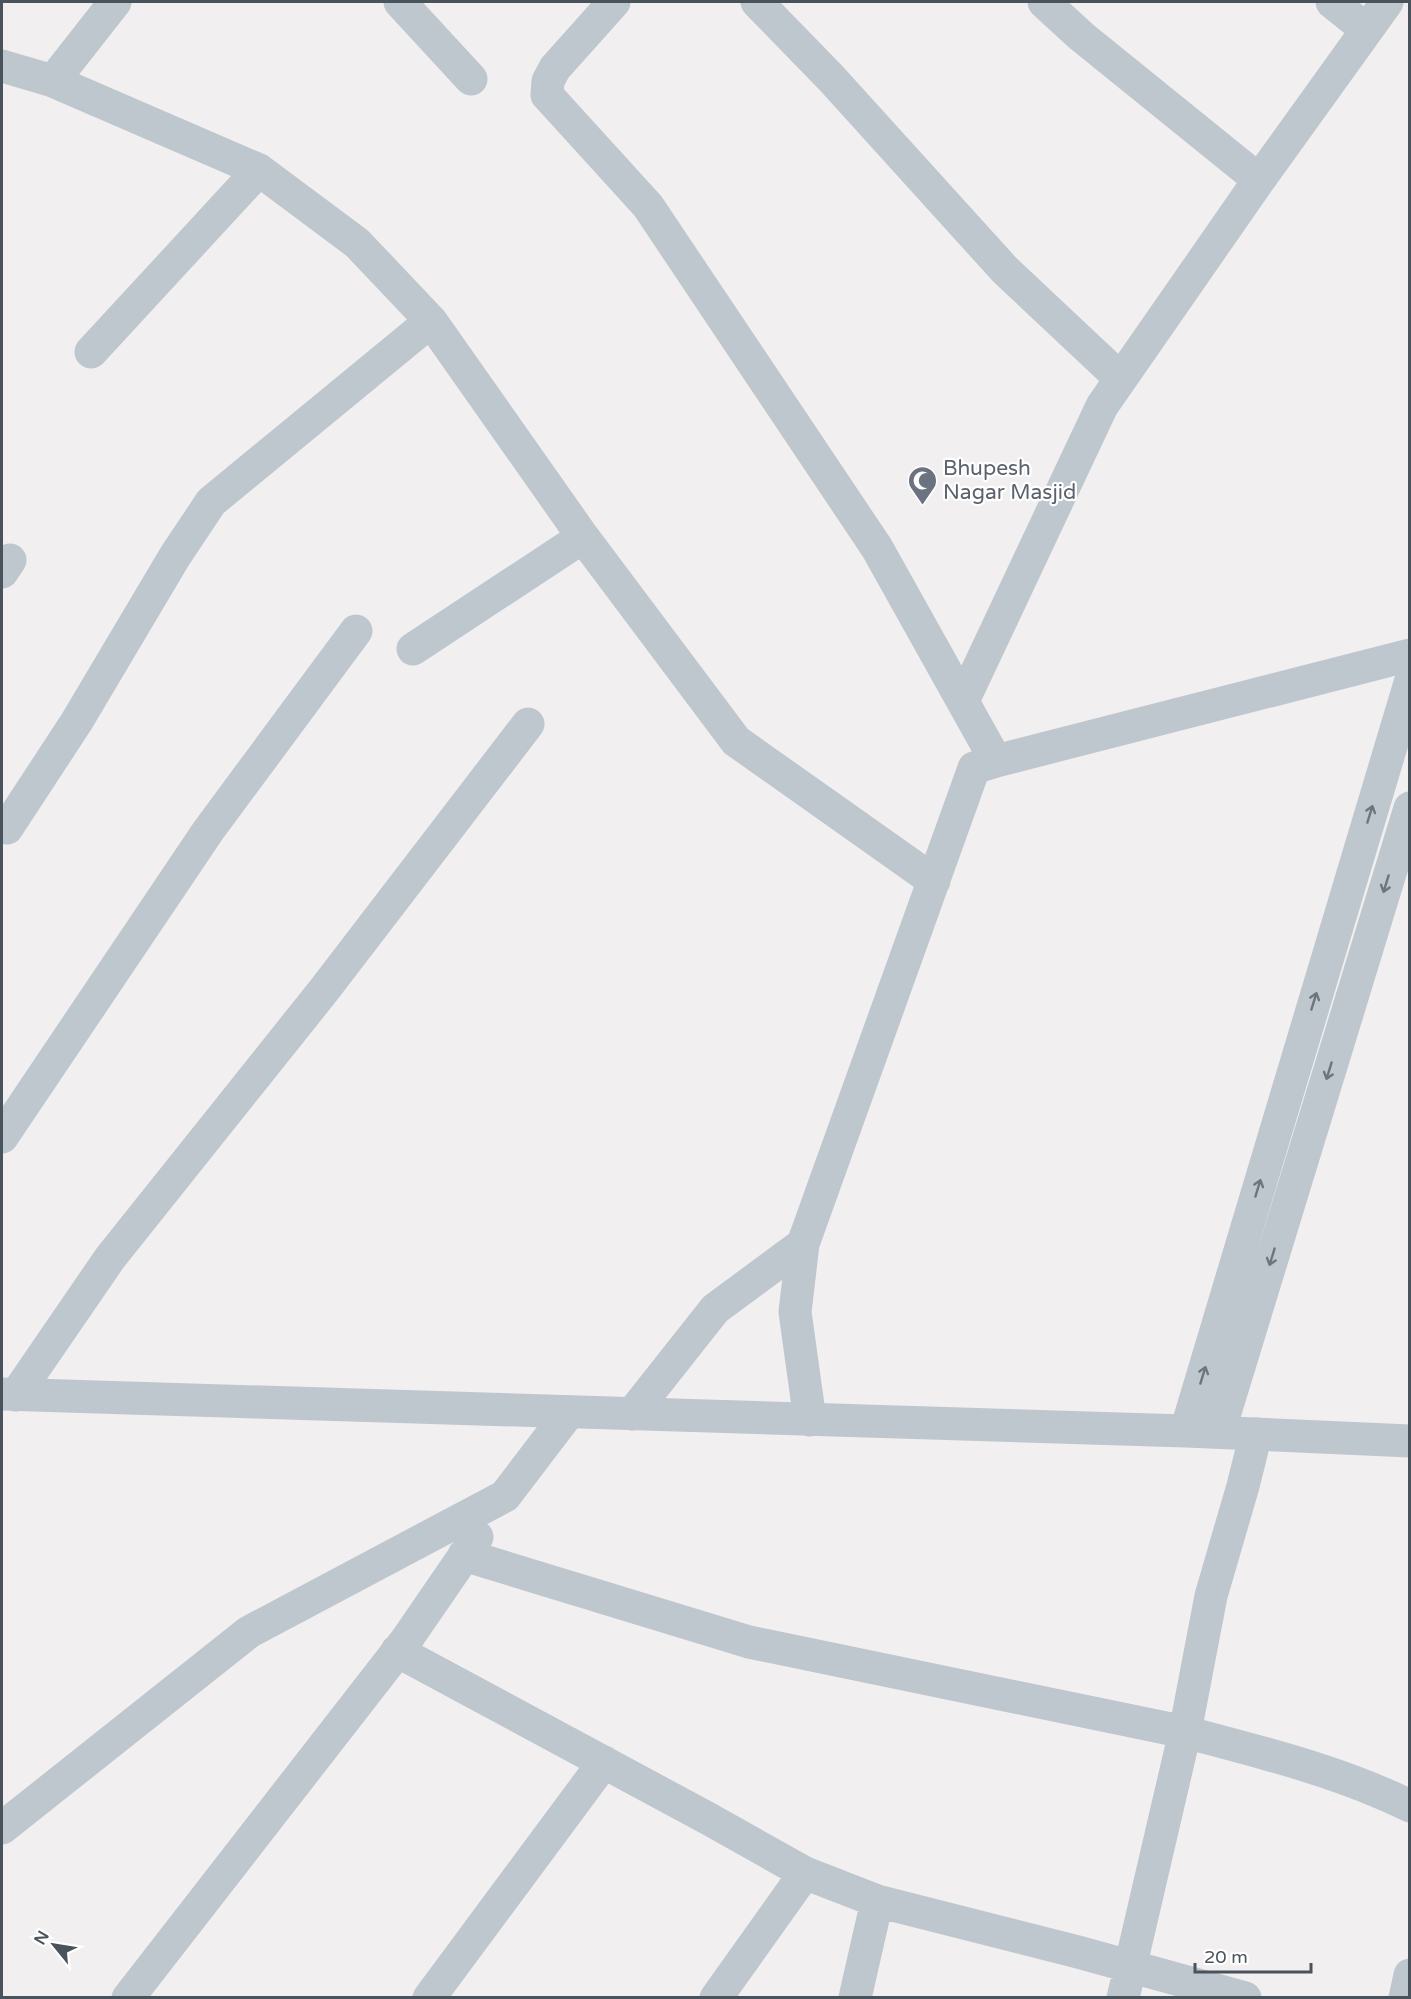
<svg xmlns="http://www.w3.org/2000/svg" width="1411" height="1999" viewBox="0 0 1411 1999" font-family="'Varela Round',sans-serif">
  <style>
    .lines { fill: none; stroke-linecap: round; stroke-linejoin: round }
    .minor { stroke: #bec7cd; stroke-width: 33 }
    .tertiary { stroke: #bec7cd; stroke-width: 33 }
    .oneway { stroke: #6b767e }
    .labels { text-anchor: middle; stroke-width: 4.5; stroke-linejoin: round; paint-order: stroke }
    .worship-label { font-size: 21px; fill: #5b616d; stroke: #fff; text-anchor: start }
  </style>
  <rect width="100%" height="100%" fill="#f2eff0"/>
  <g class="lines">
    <path class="minor" d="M 400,2 L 471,79
      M 614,2 L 555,68 L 548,81 L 547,95 L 648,206 L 877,548 L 996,761
      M 757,2 L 831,78 L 1005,270 L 1121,379
      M 1044,2 L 1081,36 L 1259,180
      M 1332,2 L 1367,30
      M 2,66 L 53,81 L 259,170 L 357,243 L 431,321 L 583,537 L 736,741 L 934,881
      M 53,81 L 115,2
      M 91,352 L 259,170
      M 2,572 L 10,560
      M 413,649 L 583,537
      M 963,701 L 1102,406 L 1259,180 L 1387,2
      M 7,828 L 77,721 L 175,556 L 211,502 L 431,321
      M 2,1137 L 208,831 L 356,631
      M 803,1244 L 795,1312 L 810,1420
      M 16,1395 L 110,1258 L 324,990 L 528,724
      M 632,1414 L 715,1309 L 803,1244 L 974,768 L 996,761 L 1410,655
      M 464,1555 L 749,1642 L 1185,1732 L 1211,1596 L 1243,1486 L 1256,1434
      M 397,1651 L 709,1819 L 805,1873 L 877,1901 L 855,1998
      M 2,1828 L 249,1632 L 505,1496 L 569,1412
      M 877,1901 L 1078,1952 L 1245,1998
      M 128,1998 L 407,1639 L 477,1537
      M 429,1998 L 604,1762
      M 716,1998 L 805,1873
      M 1123,1998 L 1185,1732 C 1260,1752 1339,1771 1410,1806
      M 1405,1998 L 1410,1975"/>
    <path class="tertiary" d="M 2,1394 L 1186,1431 L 1410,1441
      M 1186,1431 L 1410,683
      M 1219,1432 L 1410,808"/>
  </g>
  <defs><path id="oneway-shaft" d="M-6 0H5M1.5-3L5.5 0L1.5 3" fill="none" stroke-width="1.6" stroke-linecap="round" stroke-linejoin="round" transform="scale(1.5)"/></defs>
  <g class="oneway">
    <use href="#oneway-shaft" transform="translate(1370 814) rotate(-73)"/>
    <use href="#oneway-shaft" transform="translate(1386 884) rotate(107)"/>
    <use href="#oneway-shaft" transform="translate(1314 1001) rotate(-73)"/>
    <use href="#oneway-shaft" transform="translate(1329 1071) rotate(107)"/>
    <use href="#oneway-shaft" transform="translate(1258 1188) rotate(-73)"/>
    <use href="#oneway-shaft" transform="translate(1272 1257) rotate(107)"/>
    <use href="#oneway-shaft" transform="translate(1203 1375) rotate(-73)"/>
  </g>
  <defs>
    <symbol id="mosque-pin" viewBox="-11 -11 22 30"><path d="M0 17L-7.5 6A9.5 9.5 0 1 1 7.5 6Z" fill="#6b7280" stroke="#fff"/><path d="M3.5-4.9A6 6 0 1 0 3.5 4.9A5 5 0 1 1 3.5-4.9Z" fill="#fff"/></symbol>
  </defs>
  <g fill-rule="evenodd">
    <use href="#mosque-pin" x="906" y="464" width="33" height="45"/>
  </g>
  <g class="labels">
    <g class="worship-label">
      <text x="943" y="475">Bhupesh<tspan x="943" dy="24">Nagar Masjid</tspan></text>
    </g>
  </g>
  <rect width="1411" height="1999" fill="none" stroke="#48535c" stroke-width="6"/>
  <g transform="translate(54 1945) rotate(300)" stroke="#ffffff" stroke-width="4.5" paint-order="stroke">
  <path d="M0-4.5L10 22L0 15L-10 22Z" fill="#48535c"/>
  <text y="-9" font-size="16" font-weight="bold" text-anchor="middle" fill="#48535c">N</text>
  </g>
  <path d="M1195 1963v9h116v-9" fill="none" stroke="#48535c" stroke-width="3"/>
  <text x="1204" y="1963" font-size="18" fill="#48535c" stroke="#ffffff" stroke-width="4.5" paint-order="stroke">20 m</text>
</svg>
